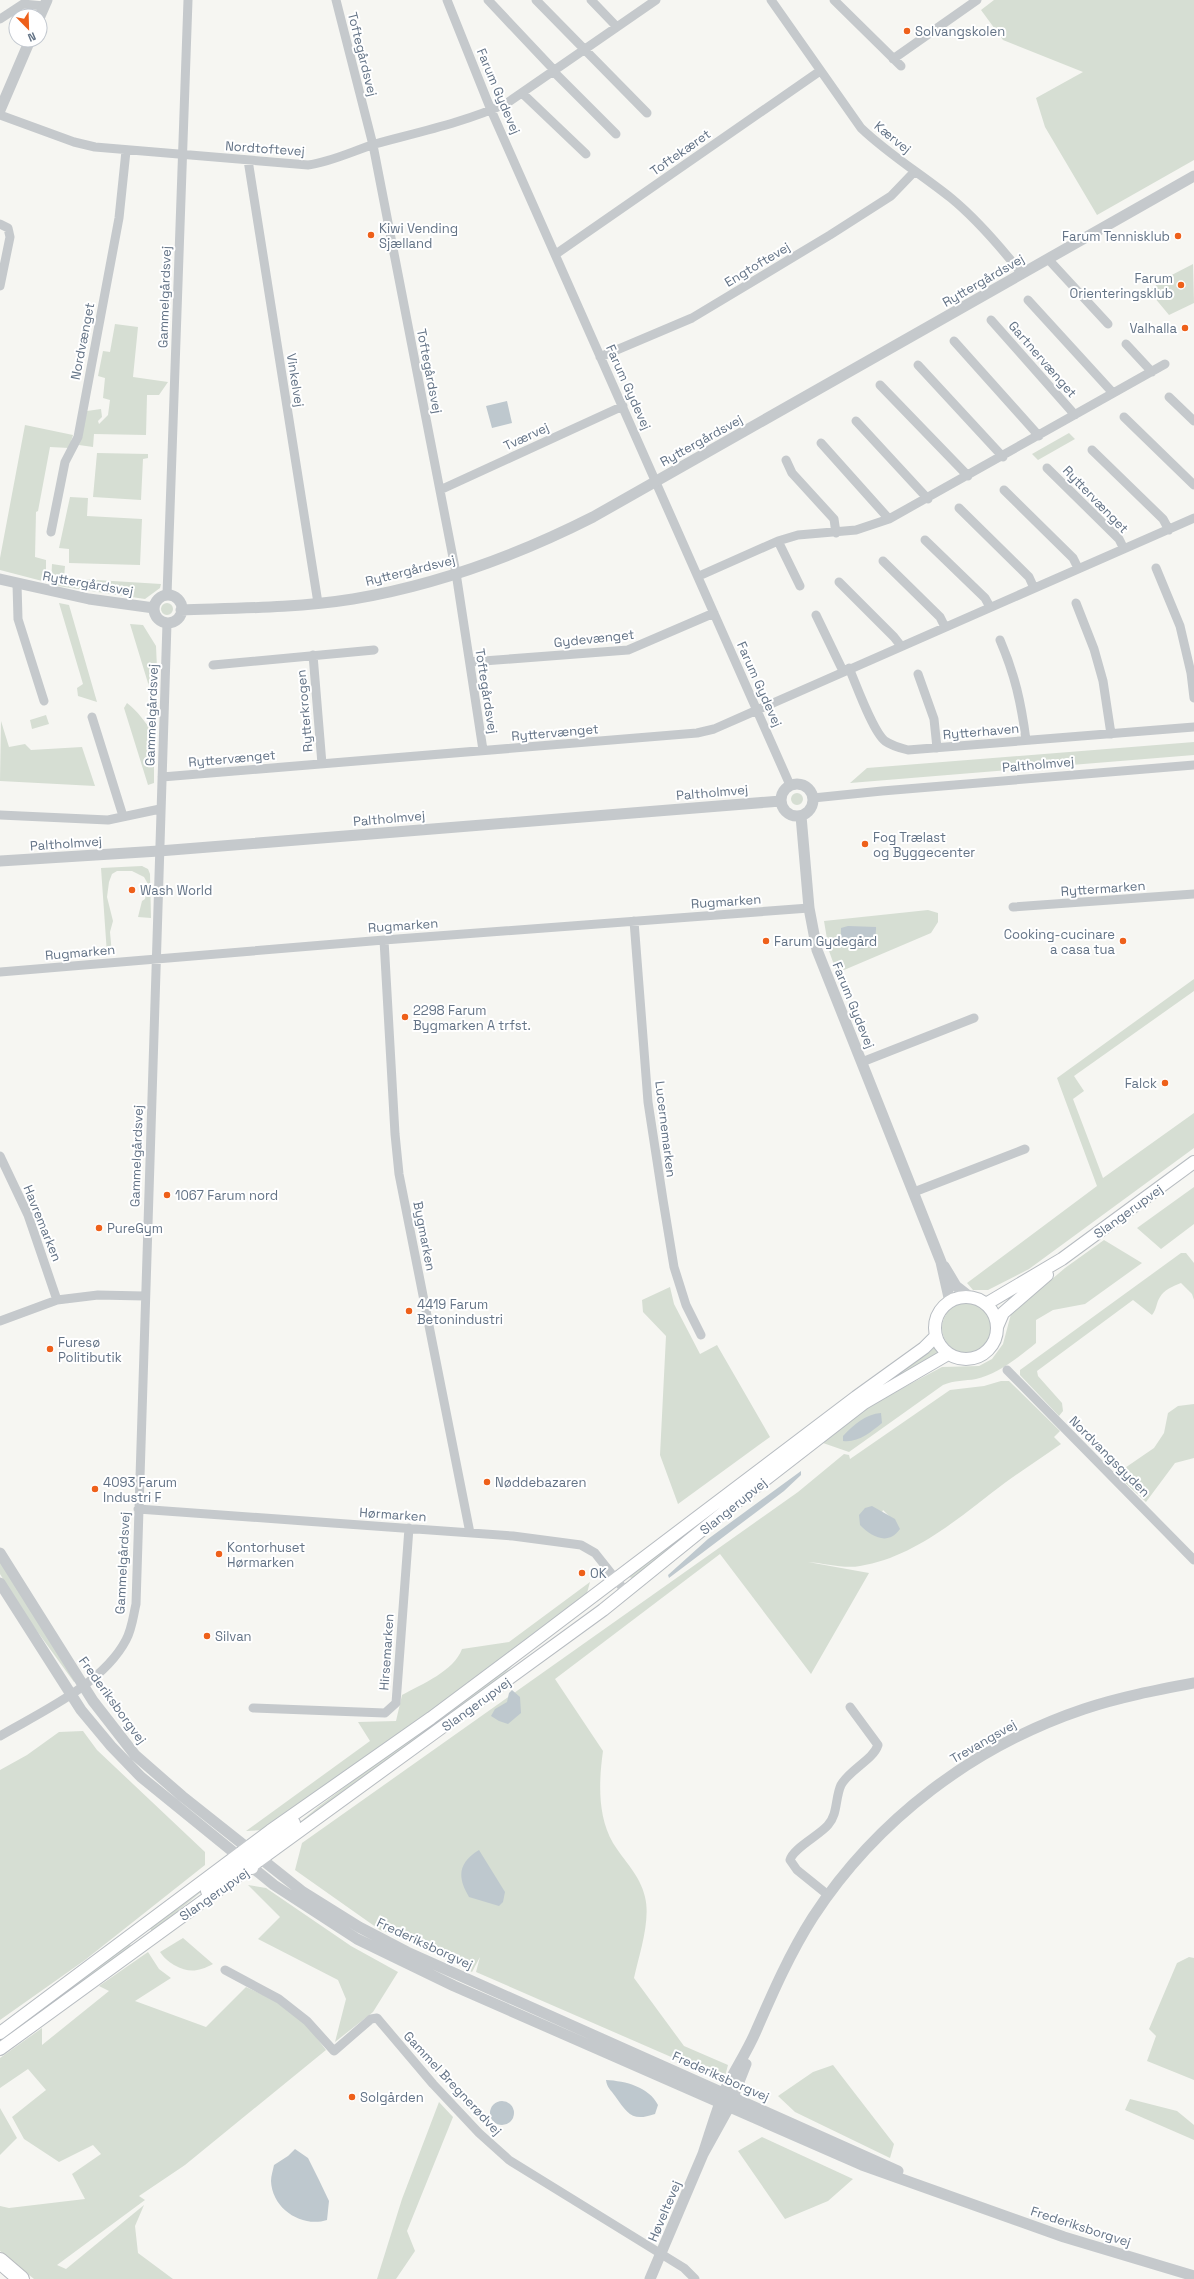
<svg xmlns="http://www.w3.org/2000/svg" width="1194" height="2279" viewBox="0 0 1194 2279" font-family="'Space Grotesk',sans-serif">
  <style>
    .green { fill: #d6ded3; fill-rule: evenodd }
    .water { fill: #bec8ce }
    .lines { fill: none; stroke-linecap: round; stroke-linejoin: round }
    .secondary-casing { stroke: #b7bcc1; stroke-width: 14 }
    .motorway-casing { stroke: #b7babe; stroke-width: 18 }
    .minor { stroke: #c5c9cc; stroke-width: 9 }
    .tertiary { stroke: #c5c9cc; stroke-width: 11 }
    .secondary { stroke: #fff; stroke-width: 12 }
    .motorway { stroke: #fff; stroke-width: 16 }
    .poi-dot { fill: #ee601a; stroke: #fff; stroke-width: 1.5 }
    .labels { text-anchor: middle; stroke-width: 4; stroke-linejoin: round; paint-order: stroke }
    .poi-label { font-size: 13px; fill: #637386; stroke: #fff; text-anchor: start }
    .street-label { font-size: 13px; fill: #637386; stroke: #fff }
  </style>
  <rect width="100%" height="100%" fill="#f6f6f2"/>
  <path class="green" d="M 994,0 L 1194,0 L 1194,160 L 1097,215 L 1045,127 L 1036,98 L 1083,72 L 1003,40 L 981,10 Z
    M 1193,264 L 1194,303 L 1169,315 L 1149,291 L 1164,279 Z
    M 115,324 L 138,327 L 133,377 L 168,382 L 159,395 L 147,395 L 146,435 L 94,434 L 93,447 L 79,445 L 87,411 L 101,409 L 102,417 L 98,421 L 99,424 L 108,415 L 110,400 L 103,398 L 105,378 L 98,376 L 103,351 L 110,352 Z
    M 25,425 L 73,435 L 69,448 L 50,447 L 38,511 L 36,512 L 35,557 L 46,560 L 46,582 L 0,570 L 0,558 Z
    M 1069,433 L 1075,439 L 1038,460 L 1032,454 Z
    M 97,453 L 148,454 L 148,458 L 143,459 L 141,500 L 93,497 Z
    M 70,497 L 88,498 L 87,516 L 142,519 L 140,565 L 69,563 L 69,549 L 59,548 Z
    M 52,564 L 65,566 L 64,578 L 161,584 L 160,588 L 145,599 L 51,585 Z
    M161 609a6 6 0 1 1 12 0a6 6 0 1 1-12 0Z
    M 59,603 L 69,605 L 97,702 L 78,696 L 77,688 L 83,684 Z
    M 130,624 L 143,625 L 156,646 L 158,691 L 151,693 Z
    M 127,703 C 138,711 145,723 154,733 L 154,783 L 148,785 L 124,708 Z
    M 46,715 L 49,724 L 32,729 L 30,720 Z
    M 1,721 L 9,747 L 25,744 L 31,750 L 82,747 L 95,786 L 0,781 Z
    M 1194,742 L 1194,755 L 850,783 L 867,768 Z
    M791 799a6 6 0 1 1 12 0a6 6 0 1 1-12 0Z
    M 142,866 L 148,869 L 150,874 L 151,918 L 138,917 L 142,901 L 145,899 L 148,884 L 144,877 L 132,871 L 117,871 L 112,874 L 109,882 L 107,897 L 113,921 L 110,932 L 112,954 L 107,954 L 101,868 Z
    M 928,910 L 938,913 L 938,922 L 931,933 L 837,973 L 829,951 L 824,921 Z
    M 1194,979 L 1194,991 L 1074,1076 L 1084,1091 L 1073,1099 L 1103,1178 L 1194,1113 L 1194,1148 L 1029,1269 L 988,1290 L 973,1290 L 967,1283 L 1097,1186 L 1057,1078 Z
    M 1194,1187 L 1194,1224 L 1161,1249 L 1137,1228 Z
    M 1104,1240 L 1142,1263 L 1085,1304 L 1053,1310 L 1036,1320 L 1036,1343 C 1019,1357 998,1374 976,1379 C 965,1381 954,1380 943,1385 L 849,1452 L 823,1443 L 867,1407 L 942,1367 L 979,1366 L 992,1359 L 1003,1344 L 1011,1314 L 1065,1268 Z
    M 1181,1253 L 1186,1253 L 1194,1263 L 1194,1300 L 1192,1294 L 1181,1283 C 1173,1286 1164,1290 1160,1297 C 1156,1303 1157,1309 1152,1315 L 1133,1300 L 1037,1371 L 1038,1376 L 1062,1403 L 1063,1411 L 1059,1416 L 1020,1375 L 1020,1370 Z
    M 670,1287 L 674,1304 L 700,1354 L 717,1345 L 770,1437 L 678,1504 L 660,1455 L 666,1336 L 643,1312 L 642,1300 Z
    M942 1328a25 25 0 1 1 50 0a25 25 0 1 1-50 0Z
    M 937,1347 L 940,1353 L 635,1579 L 629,1577 L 712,1512 L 932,1348 Z
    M 1001,1381 L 1009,1381 L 1060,1431 L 1054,1437 L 1061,1444 C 1043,1457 1024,1469 1006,1482 C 962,1515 916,1557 860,1566 C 844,1569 824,1563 808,1562 L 869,1573 L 811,1674 L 720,1554 L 555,1679 L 603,1751 C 599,1780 597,1815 613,1843 C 624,1861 640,1875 645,1897 C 651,1920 639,1955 634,1978 L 684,2046 L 728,2065 L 724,2080 L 476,1972 L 480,1957 L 472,1972 L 393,1934 L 380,1930 L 295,1870 L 302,1843 L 798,1492 L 844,1454 L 849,1455 L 850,1459 L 950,1390 L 984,1386 ZM 883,1510 L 891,1518 L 872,1535 Z
    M 1194,1404 L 1194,1458 L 1175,1463 L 1146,1502 L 1122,1480 L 1119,1472 L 1154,1448 L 1164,1433 L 1168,1413 L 1178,1406 Z
    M 0,1561 L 75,1681 L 74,1682 L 26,1616 L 0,1574 Z
    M 590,1582 L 587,1593 L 456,1693 L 263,1830 L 246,1831 L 370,1741 L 358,1722 L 396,1721 L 402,1695 C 422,1684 454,1671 462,1649 L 509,1642 Z
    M 611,1588 L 612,1590 L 514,1664 L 495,1683 L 282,1840 L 293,1828 L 318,1807 Z
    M 83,1731 L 97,1750 L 205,1852 L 205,1865 L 85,1960 L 0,2020 L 0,1770 L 27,1755 L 59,1732 Z
    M 217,1879 L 152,1932 L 150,1928 L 203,1887 Z
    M 248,1885 L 266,1888 L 351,1946 L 398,1972 L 373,2012 L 335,2042 L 346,1999 L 338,1980 L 258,1939 L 280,1917 Z
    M 183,1938 L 213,1964 C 198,1972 189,1973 174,1965 C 168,1961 164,1958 160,1952 Z
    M 130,1944 L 132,1948 L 0,2044 L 0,2038 Z
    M 148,1952 L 159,1969 L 171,1978 L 135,2001 L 206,2027 L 246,1987 L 279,2002 L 307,2025 L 326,2050 L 185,2165 L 139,2196 L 145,2200 L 57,2265 L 66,2269 L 144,2205 L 135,2226 L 138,2253 L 173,2279 L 34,2279 L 0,2251 L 0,2206 L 9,2208 L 85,2199 L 72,2174 L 101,2154 L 93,2145 L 59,2162 L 24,2139 L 12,2117 L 46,2090 L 28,2069 L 0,2088 L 0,2058 L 42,2028 L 42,2045 L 109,1991 L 99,1986 Z
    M 1189,1957 L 1194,1958 L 1194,2080 L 1147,2061 L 1156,2036 L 1149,2029 L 1177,1963 Z
    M 833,2065 L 894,2144 L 890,2158 L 795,2112 L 778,2096 L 813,2072 Z
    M 1130,2099 L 1177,2111 L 1194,2125 L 1194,2140 L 1125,2110 Z
    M 439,2102 L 453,2117 L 407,2231 L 415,2251 L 396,2279 L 377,2279 L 402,2199 Z
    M 0,2108 L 17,2138 L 0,2155 Z
    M 762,2137 L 853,2179 L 828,2201 L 785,2219 L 738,2151 Z"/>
  <path class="water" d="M 507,401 L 512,423 L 492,428 L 486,406 Z
    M 848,926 L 876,927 C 877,947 862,953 845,946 L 841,937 L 841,928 Z
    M 881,1413 L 882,1423 C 871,1432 858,1443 843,1441 L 843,1436 C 853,1425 866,1414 881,1413 Z
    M 801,1471 L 801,1475 L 784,1491 L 669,1578 L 668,1575 L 708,1539 Z
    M 872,1506 L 895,1519 L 900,1529 C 888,1546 872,1537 860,1525 L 859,1515 L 865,1508 Z
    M 512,1690 L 520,1697 L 521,1713 L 508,1724 L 499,1721 L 491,1716 L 495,1709 L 507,1702 L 509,1693 Z
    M 479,1850 L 505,1892 L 503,1902 L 499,1906 L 469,1897 C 457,1877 458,1863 479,1850 Z
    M 606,2080 C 626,2081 649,2087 658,2105 L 655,2114 C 632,2122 628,2114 615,2096 C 611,2090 607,2088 606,2080 Z
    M490 2113a12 12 0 1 1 24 0a12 12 0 1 1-24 0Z
    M 295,2149 L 308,2158 L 319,2180 L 329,2201 L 327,2220 C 302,2228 272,2209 271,2181 C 271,2176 273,2170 274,2165 L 288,2156 Z"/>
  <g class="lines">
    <defs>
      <path id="secondary" d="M935 1328a31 31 0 1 1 62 0a31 31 0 1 1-62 0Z
        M 986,1304 L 1062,1259 L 1194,1162
        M 997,1327 L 1003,1313 L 1047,1275
        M 252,1868 L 249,1862 L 251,1857 L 294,1823
        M 207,1891 L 244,1862 L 248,1858 L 248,1851
        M 0,2033 L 270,1831 L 431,1718 L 530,1644 L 856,1397 L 924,1348 L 936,1336
        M 0,2049 L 603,1610 L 744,1496 L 864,1403 L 948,1354"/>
      <path id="motorway" d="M 0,2261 L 21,2279"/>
    </defs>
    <use href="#secondary" class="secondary-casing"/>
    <use href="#motorway" class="motorway-casing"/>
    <path class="minor" d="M 336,0 L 373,145 L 456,573 L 483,750
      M 447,0 L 491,110 L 790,785
      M 488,0 L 554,70
      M 536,0 L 647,113
      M 591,0 L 617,27
      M 771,0 L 861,128 C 888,154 921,174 951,198 C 974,217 1003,250 1022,274
      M 834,0 L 901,66
      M 0,19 L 23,4 L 44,6
      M 893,59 L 977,0
      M 553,71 L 616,134
      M 522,93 L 586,154
      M 0,115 L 74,142 L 95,147 L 308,165 C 331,162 353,151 375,144 C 419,132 466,122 507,103 L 656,0
      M 248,160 L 318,603
      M 0,224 L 8,228 L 10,237 L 0,286
      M 556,254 L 820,71
      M 1048,259 L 1108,324
      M 1028,300 L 1113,393
      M 991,320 L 1075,415
      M 954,341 L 1039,436
      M 1126,344 L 1152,372
      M 600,357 L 692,318 L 830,235 L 891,196 L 915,171
      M 918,365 L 1003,457
      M 880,385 L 968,476
      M 1169,397 L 1194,421
      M 1124,417 L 1194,485
      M 856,421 L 928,499
      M 821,443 L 889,519
      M 1092,450 L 1163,519 L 1169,530
      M 786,460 L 792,473 L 834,519 L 836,533
      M 1047,468 L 1119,539 L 1124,549
      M 440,490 L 623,406
      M 1004,490 L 1073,558 L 1078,568
      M 959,508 L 1029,577 L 1034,588
      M 51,532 L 65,462 L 78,437 L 119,218 L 126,151
      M 925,540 L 985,598 L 990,607
      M 778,541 L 800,586
      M 883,561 L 940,617 L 945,627
      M 1156,568 L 1180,626 L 1191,673 L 1194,698
      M 699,576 L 778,541 L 798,535 L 856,530 L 889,519 L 1165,364
      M 839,582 L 894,637 L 901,646
      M 17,584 L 18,619 L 44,701
      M 167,595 L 188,0
      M 1076,603 L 1094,649 L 1103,681 L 1111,734
      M 816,615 L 843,671
      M 1000,640 C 1015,675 1021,702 1026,740
      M 313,655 L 322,764
      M 470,662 L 628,650 L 714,613
      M 213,665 L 374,650
      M 849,668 C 856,684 873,732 885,741 C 892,746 900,748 908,750 L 1194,727
      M 918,674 L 934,719 L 937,748
      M 92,717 L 123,816
      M 162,777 L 697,733 L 714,729 L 1194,518
      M 813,798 L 882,791 L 1194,765
      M 0,815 L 108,820 L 160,809
      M 1013,907 L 1194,894
      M 634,921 L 648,1102 L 663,1200 L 674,1267 L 686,1305 L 701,1335
      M 384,940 L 395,1134 L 399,1174 L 470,1533
      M 0,972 L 384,940 L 809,908
      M 862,1062 L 974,1018
      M 0,1156 L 28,1215 L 57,1300
      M 914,1192 L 1025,1149
      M 0,1321 L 57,1300 L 98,1295 L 144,1296
      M 1007,1370 L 1194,1560
      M 138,1509 L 513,1536 L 581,1545 L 595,1553 L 626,1592
      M 253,1708 L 385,1713 L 396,1703 L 409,1528
      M 0,1736 C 41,1712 103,1684 126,1640 C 132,1629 133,1617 136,1604 L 167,623
      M 828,1895 L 797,1870 L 790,1860 C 793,1848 820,1835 828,1825 C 838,1814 835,1798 841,1785 C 850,1769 873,1760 878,1745 L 850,1707
      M 225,1970 L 279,1999 L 307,2021 L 334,2051 L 371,2019 L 377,2018 L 433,2084 L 479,2133 L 509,2160 L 684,2268 L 695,2279"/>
    <path class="tertiary" d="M 40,16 L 47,0
      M 0,110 L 30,40
      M 0,579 L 89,599 L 154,608
      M154 609a14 14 0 1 1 28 0a14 14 0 1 1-28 0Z
      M 181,610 C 239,608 297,608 353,599 C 437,585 518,555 593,517 L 1194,176
      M781 800a16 16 0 1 1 32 0a16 16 0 1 1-32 0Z
      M 801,816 L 809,908 L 817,950 L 941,1262 L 950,1302
      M 0,861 L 159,851 L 781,801
      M 944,1266 L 956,1286 L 970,1297
      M 0,1553 L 93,1701 L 135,1755 L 182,1796 L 303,1892 L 359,1927 L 407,1952 L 898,2171
      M 0,1583 L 81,1710 L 111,1746 L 141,1777 L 274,1885 L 357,1939 L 454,1986 L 862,2165 L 1064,2237 L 1194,2276
      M 703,2154 C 710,2133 716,2112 724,2092 C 734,2071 747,2052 756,2031 C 773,1992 790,1953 813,1917 C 877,1819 974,1746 1084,1709 C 1120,1697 1157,1690 1194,1683
      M 650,2279 L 703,2154 L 729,2107 L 746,2064"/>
    <use href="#secondary" class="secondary"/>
    <use href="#motorway" class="motorway"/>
  </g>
  <g class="poi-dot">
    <circle cx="907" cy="31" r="4"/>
    <circle cx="371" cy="235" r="4"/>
    <circle cx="1178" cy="236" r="4"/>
    <circle cx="1181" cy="285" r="4"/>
    <circle cx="1185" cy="328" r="4"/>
    <circle cx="865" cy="844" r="4"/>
    <circle cx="132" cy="890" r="4"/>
    <circle cx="766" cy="941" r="4"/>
    <circle cx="1123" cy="941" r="4"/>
    <circle cx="405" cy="1017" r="4"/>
    <circle cx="1165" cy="1083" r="4"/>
    <circle cx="167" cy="1195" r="4"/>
    <circle cx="99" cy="1228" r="4"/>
    <circle cx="409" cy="1311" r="4"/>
    <circle cx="50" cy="1349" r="4"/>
    <circle cx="487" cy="1482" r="4"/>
    <circle cx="95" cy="1489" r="4"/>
    <circle cx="219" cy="1554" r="4"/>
    <circle cx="582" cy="1573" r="4"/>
    <circle cx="207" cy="1636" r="4"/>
    <circle cx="352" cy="2097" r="4"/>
  </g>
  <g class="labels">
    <g class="poi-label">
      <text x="915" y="36">Solvangskolen</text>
      <text x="379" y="233">Kiwi Vending<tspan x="379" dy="15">Sjælland</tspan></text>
      <text x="1170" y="241" text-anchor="end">Farum Tennisklub</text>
      <text x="1173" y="283" text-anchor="end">Farum<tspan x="1173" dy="15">Orienteringsklub</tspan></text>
      <text x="1177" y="333" text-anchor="end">Valhalla</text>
      <text x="873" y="842">Fog Trælast<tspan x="873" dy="15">og Byggecenter</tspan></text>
      <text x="140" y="895">Wash World</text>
      <text x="1115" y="939" text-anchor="end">Cooking-cucinare<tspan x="1115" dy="15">a casa tua</tspan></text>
      <text x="774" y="946">Farum Gydegård</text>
      <text x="413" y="1015">2298 Farum<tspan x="413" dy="15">Bygmarken A trfst.</tspan></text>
      <text x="1157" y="1088" text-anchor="end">Falck</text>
      <text x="175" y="1200">1067 Farum nord</text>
      <text x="107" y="1233">PureGym</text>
      <text x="417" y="1309">4419 Farum<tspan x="417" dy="15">Betonindustri</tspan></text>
      <text x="58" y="1347">Furesø<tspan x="58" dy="15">Politibutik</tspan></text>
      <text x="103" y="1487">4093 Farum<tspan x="103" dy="15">Industri F</tspan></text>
      <text x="495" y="1487">Nøddebazaren</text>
      <text x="227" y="1552">Kontorhuset<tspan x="227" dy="15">Hørmarken</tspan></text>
      <text x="590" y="1578">OK</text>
      <text x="215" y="1641">Silvan</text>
      <text x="360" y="2102">Solgården</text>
    </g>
    <g class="street-label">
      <text transform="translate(363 54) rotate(76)" y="5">Toftegårdsvej</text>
      <text transform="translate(499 91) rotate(67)" y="5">Farum Gydevej</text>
      <text transform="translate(893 137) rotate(39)" y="5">Kærvej</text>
      <text transform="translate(265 148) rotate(4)" y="5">Nordtoftevej</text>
      <text transform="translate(680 152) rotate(-35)" y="5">Toftekæret</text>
      <text transform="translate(757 264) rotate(-31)" y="5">Engtoftevej</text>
      <text transform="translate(983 280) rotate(-30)" y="5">Ryttergårdsvej</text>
      <text transform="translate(164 297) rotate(-88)" y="5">Gammelgårdsvej</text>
      <text transform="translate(82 341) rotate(-79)" y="5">Nordvænget</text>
      <text transform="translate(1043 359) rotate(49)" y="5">Gartnervænget</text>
      <text transform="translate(430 371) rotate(79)" y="5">Toftegårdsvej</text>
      <text transform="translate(296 380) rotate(81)" y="5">Vinkelvej</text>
      <text transform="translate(629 387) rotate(66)" y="5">Farum Gydevej</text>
      <text transform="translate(526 436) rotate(-25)" y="5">Tværvej</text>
      <text transform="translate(701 440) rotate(-29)" y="5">Ryttergårdsvej</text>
      <text transform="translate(1096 499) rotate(46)" y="5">Ryttervænget</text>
      <text transform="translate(410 570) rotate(-14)" y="5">Ryttergårdsvej</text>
      <text transform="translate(88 583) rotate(10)" y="5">Ryttergårdsvej</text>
      <text transform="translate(594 638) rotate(-6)" y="5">Gydevænget</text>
      <text transform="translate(760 684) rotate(66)" y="5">Farum Gydevej</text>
      <text transform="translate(487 691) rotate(81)" y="5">Toftegårdsvej</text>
      <text transform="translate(304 711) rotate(-95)" y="5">Rytterkrogen</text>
      <text transform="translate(151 715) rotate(-88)" y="5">Gammelgårdsvej</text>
      <text transform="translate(981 731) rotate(-5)" y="5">Rytterhaven</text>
      <text transform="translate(555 732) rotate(-5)" y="5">Ryttervænget</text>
      <text transform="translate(232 758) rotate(-5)" y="5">Ryttervænget</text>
      <text transform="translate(1038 764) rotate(-5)" y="5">Paltholmvej</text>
      <text transform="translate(712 792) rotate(-5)" y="5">Paltholmvej</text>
      <text transform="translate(389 818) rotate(-5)" y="5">Paltholmvej</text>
      <text transform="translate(66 843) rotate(-4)" y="5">Paltholmvej</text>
      <text transform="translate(1103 888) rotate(-4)" y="5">Ryttermarken</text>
      <text transform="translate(726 901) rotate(-4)" y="5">Rugmarken</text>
      <text transform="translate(403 925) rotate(-4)" y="5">Rugmarken</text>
      <text transform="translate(80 952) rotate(-5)" y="5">Rugmarken</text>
      <text transform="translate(854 1005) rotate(68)" y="5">Farum Gydevej</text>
      <text transform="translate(666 1129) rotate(83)" y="5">Lucernemarken</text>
      <text transform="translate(136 1156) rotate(-88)" y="5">Gammelgårdsvej</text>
      <text transform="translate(1128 1211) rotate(-36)" y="5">Slangerupvej</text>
      <text transform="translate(43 1223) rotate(68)" y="5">Havremarken</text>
      <text transform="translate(425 1236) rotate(79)" y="5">Bygmarken</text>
      <text transform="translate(1110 1456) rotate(45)" y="5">Nordvangsgyden</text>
      <text transform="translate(733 1506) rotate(-39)" y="5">Slangerupvej</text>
      <text transform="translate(393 1514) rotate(4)" y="5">Hørmarken</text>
      <text transform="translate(122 1563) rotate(-87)" y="5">Gammelgårdsvej</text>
      <text transform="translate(386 1652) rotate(-86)" y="5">Hirsemarken</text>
      <text transform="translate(113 1700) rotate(54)" y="5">Frederiksborgvej</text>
      <text transform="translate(476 1704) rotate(-36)" y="5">Slangerupvej</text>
      <text transform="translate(983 1741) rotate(-30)" y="5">Trevangsvej</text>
      <text transform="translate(214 1894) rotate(-35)" y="5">Slangerupvej</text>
      <text transform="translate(425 1943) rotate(25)" y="5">Frederiksborgvej</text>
      <text transform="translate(721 2076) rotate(24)" y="5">Frederiksborgvej</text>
      <text transform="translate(453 2083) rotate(47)" y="5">Gammel Bregnerødvej</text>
      <text transform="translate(664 2211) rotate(-67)" y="5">Høveltevej</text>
      <text transform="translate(1081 2226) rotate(18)" y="5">Frederiksborgvej</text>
    </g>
  </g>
  <g transform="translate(28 28) rotate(157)"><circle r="19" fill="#ffffff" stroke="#c1c7cf"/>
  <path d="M0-3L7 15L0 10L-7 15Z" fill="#ee601a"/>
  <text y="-6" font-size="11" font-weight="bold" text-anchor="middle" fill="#637386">N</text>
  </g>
</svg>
